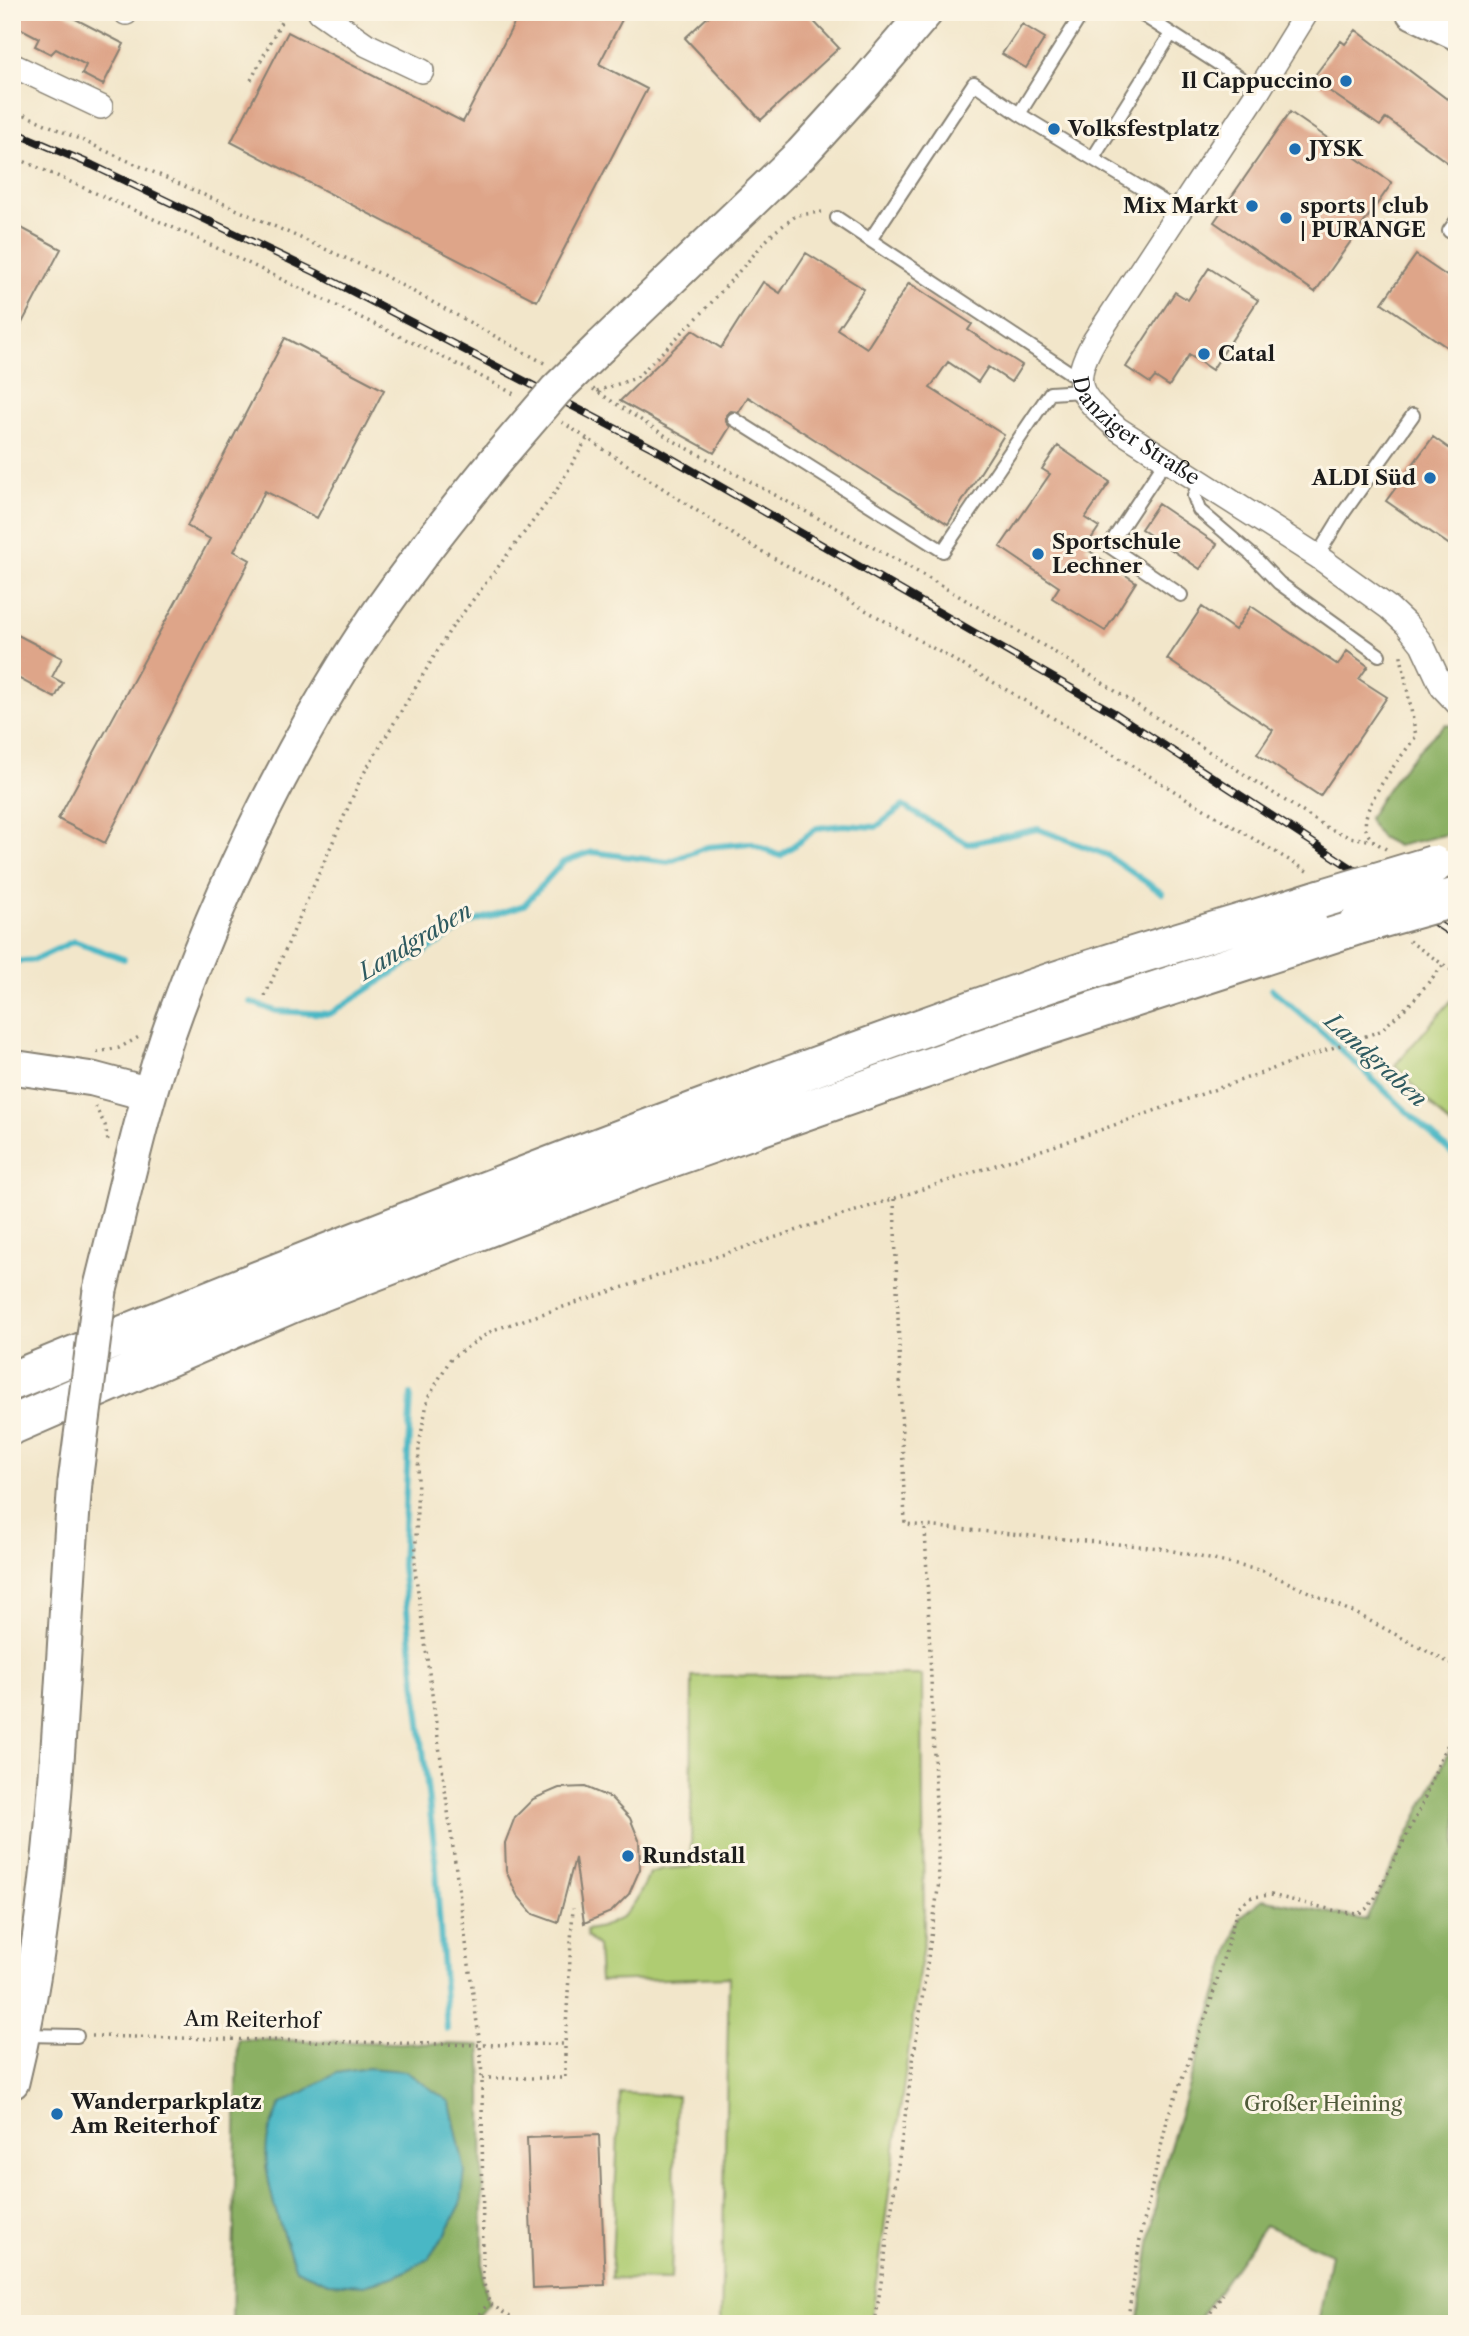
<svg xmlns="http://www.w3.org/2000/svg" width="1469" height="2336" viewBox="0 0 1469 2336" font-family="'Libre Caslon Text',serif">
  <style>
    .green { fill: #afcc72; stroke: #667447; stroke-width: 2 }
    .forest { fill: #8bb064; stroke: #546640; stroke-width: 2; fill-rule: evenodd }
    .water { fill: #4ab7c5; stroke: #336a70; stroke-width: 2 }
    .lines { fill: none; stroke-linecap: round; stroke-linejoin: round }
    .stream { stroke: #4ab7c5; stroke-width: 6 }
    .building { fill: #dea589 }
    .lane-casing { stroke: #878173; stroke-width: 16 }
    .street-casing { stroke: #878173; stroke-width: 26 }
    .secondary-casing { stroke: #878173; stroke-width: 37 }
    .highway-casing { stroke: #878173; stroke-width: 42 }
    .path { stroke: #878173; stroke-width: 3.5; stroke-dasharray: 2 5; stroke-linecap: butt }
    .lane { stroke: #fff; stroke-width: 12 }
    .street { stroke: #fff; stroke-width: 23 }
    .secondary { stroke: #fff; stroke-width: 33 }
    .highway { stroke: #fff; stroke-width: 38 }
    .rail-casing { stroke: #1c1c1c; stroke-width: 8 }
    .rail { stroke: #fcf5e5; stroke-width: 5; stroke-dasharray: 16; stroke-linecap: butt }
    .secondary-bridge-casing { stroke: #878173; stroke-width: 37; stroke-linecap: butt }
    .highway-bridge-casing { stroke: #878173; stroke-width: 42; stroke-linecap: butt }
    .secondary-bridge { stroke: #fff; stroke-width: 33 }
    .highway-bridge { stroke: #fff; stroke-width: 38 }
    .poi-dot { fill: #1f6fb2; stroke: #fcf5e5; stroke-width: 2.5 }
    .labels { text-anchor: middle; stroke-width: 6; stroke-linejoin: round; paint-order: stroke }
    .poi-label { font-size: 21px; font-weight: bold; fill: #1c1c1c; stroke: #fcf5e5; text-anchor: start }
    .street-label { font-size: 21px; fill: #1c1c1c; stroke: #fcf5e5 }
    .park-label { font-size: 21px; fill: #4f5a3a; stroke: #fcf5e5 }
    .water-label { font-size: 23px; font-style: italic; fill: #2e5a60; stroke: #fcf5e5 }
  </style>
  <rect width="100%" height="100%" fill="#fcf5e5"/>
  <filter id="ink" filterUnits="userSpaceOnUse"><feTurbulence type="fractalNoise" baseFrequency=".0143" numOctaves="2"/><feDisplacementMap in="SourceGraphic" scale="14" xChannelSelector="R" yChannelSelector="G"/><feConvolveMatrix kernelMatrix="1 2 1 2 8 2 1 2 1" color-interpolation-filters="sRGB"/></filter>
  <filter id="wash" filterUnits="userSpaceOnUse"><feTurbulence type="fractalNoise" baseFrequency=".00686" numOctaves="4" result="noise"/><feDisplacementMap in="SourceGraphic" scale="28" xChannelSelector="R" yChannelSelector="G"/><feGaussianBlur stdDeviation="1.57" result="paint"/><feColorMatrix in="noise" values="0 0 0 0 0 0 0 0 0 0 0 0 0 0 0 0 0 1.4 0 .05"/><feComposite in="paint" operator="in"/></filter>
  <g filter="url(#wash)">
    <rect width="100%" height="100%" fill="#f2e6ca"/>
    <path class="green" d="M 1456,995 L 1457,996 L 1457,1133 L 1395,1065 Z
      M 922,1675 L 924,1936 L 871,2324 L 721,2324 L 729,1977 L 600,1981 L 598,1947 L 587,1937 L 586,1930 C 627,1924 634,1906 650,1873 L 662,1869 L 691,1867 L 692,1676 Z
      M 620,2093 L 677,2096 L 671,2280 L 611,2279 Z"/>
    <path class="forest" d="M 1446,724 L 1457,726 L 1457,832 L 1397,846 L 1380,837 L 1368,819 C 1389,783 1414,751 1446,724 Z
      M 1457,1746 L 1457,2324 L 1318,2324 L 1331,2253 L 1265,2225 L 1195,2324 L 1138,2324 L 1159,2183 L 1240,1917 L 1263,1899 L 1366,1920 L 1449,1752 Z
      M 238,2039 L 480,2045 L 482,2078 L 483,2280 L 489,2303 L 470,2324 L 229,2324 L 232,2321 ZM 405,2071 L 273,2193 L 266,2167 Z"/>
    <path class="water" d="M 368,2068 L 405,2071 L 450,2102 L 465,2171 L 461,2204 L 446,2233 L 428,2259 L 397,2276 L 364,2285 L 328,2283 L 296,2269 C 282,2233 260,2175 268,2136 C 271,2126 276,2116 280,2105 L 337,2073 Z"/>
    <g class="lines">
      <path class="stream" d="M 12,962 L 34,960 L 74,941 L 124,959
        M 1272,989 L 1325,1035 L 1457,1158
        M 250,1002 L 276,1011 L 330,1014 L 469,923 L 524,905 L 563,862 L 592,852 L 668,862 L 707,847 L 750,843 L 780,856 L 817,828 L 843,825 L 876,827 L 903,806 L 968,844 L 1038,829 L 1107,855 L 1162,893
        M 411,1394 L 402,1566 L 435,1854 L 447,2029"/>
    </g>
    <g id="blocks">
      <path class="building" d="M 12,12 L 62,12 L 124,44 L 103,85 L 82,74 L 86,65 L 56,49 L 51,54 L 35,46 L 39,38 L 12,24 Z
        M 520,12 L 626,12 L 599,64 L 647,89 L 537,301 L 231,142 L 288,32 L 463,122 Z
        M 713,12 L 805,12 L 839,48 L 761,120 L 685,38 Z
        M 1022,24 L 1045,38 L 1026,68 L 1002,54 Z
        M 1356,30 L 1447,99 L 1457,86 L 1457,157 L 1451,165 L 1386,118 L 1380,126 L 1312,79 L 1341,41 L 1345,44 Z
        M 1290,112 L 1392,183 L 1315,292 L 1214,222 Z
        M 12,223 L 61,249 L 12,342 Z
        M 806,253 L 864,289 L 837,329 L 867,348 L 909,283 L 972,324 L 968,330 L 1022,365 L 1011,382 L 988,367 L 978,382 L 948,362 L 930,388 L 1004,435 L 948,524 L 748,397 L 739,412 L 731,411 L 726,415 L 726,422 L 730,427 L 714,453 L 620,401 L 693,330 L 721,348 L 763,282 L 780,293 Z
        M 1416,255 L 1457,283 L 1457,354 L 1382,303 Z
        M 1209,268 L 1258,300 L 1212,370 L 1189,355 L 1169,386 L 1155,377 L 1150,383 L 1126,367 L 1175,292 L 1188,300 Z
        M 285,338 L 384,390 L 317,518 L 265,491 L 234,551 L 250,560 L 105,843 L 58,819 L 210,539 L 187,526 Z
        M 1433,437 L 1457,454 L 1457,550 L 1386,501 Z
        M 1058,446 L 1110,482 L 1085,518 L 1099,527 L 1085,548 L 1136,582 L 1105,631 L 1052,598 L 1059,587 L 1000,547 L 1050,474 L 1042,469 Z
        M 1158,504 L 1217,544 L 1200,569 L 1141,529 Z
        M 1251,606 L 1338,665 L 1347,651 L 1368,666 L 1359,679 L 1387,697 L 1320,796 L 1257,754 L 1273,730 L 1167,659 L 1202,607 L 1235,630 Z
        M 12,632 L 62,658 L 52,677 L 63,683 L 55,698 L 12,675 Z
        M 585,1787 L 611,1798 L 630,1818 L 639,1840 L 640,1869 L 629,1894 L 611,1912 L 584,1923 L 575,1858 L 558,1923 L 533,1914 L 517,1895 L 506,1871 L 505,1843 L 515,1817 L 533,1799 L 559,1788 Z
        M 599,2135 L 605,2285 L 533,2288 L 527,2138 Z"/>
    </g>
  </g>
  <g filter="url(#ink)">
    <use href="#blocks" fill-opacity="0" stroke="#878173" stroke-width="2"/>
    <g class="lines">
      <defs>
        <path id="lane" d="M 1083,12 L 1019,114 L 1179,211
          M 1138,12 L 1259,90
          M 1019,114 L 974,83 L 870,240 L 1078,378
          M 1093,158 L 1171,34
          M 837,218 L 870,240
          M 1457,220 L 1449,231 L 1457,236
          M 734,419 L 943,551 L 1050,393 L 1082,391
          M 1166,460 L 1109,546 L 1181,595
          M 1200,481 L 1194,496 L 1199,510 L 1252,555 L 1279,583 L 1379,655
          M 1317,556 L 1344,512 L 1413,415
          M 24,2035 L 77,2036"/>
        <g id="street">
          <path d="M 126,12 L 126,13"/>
          <path d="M 320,12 L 367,45 L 422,71"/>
          <path id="s1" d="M 1307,12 L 1259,90 L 1094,341 C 1067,388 1083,397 1118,429 L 1317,556 L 1389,608 L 1407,625 L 1422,644 L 1442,687 L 1457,703"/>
          <path d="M 12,65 L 101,107"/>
        </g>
        <path id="secondary" d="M 1413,12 L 1457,33
          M 600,347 L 801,154 L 861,88 L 926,12
          M 12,1067 L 93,1079 L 149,1094
          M 100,1290 C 124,1196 143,1101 177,1010 C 222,888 279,770 348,659 C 392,589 444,524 496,460
          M 12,2082 C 60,1886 59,1683 75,1482"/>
        <path id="highway" d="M 12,1381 C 347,1242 684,1111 1026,991 C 1123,957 1222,930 1320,899
          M 12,1425 L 290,1304 L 636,1170 L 1047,1026 L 1358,925"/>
      </defs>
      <use href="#lane" class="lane-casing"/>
      <use href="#street" class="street-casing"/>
      <use href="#secondary" class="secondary-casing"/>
      <use href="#highway" class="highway-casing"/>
      <path class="path" d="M 251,80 L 282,20 L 269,12
        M 12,109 L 381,274 L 546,364
        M 12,156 L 192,236 L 465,368 L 516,395
        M 593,389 L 672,440 L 906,565 L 1061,656 L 1326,827 L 1349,837 L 1374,841
        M 597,391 L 636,378 L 703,312 L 773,233 L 797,215 L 822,212
        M 562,422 L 740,539 L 1005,689 L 1307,871
        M 1386,849 C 1378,844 1368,839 1366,829 C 1360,804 1402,757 1416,736 L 1400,651
        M 1409,941 L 1457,974
        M 265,996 L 361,778 L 450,630 L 556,491 L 588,437
        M 97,1052 L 119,1048 L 139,1037
        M 95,1106 L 105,1125 L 108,1141
        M 894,1199 L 905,1524 L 1160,1548 L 1263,1571 L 1357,1614 L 1457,1667
        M 92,2036 L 480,2045 L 565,2044 L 573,1908
        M 482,2078 L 565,2078 L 565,2044
        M 470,2324 L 489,2303
        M 544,2324 L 513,2319 L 489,2303 L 483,2280 L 482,2078 L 480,2045 L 415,1570 L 419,1445 L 428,1398 L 451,1358 L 493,1330 L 1072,1140 L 1380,1031 L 1412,1002 L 1444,964
        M 875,2324 L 939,1882 L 925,1526
        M 1127,2324 L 1140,2239 L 1168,2116 L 1209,2008 L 1238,1907 L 1252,1897 L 1271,1895 L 1341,1912 L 1358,1914 L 1366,1909 L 1374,1900 L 1421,1807 L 1442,1755 L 1457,1728
        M 1203,2324 L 1223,2294"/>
      <use href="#lane" class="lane"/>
      <use href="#street" class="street"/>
      <use href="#secondary" class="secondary"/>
      <use href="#highway" class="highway"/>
      <defs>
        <path id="rail" d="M 12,131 L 92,165 L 315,272 L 655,449 L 1116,714 L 1457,937"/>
      </defs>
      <use href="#rail" class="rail-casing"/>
      <use href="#rail" class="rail"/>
      <defs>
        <path id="secondary-bridge" d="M 496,460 L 556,390 L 600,347
          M 75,1482 L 100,1290"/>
        <path id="highway-bridge" d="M 1320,899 L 1433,865
          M 1358,925 L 1457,897"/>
      </defs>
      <use href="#secondary-bridge" class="secondary-bridge-casing"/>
      <use href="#highway-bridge" class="highway-bridge-casing"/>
      <use href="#secondary-bridge" class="secondary-bridge"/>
      <use href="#highway-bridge" class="highway-bridge"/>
    </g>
  </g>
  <g class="poi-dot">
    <circle cx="1346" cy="81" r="7"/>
    <circle cx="1054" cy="129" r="7"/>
    <circle cx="1295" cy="149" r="7"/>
    <circle cx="1252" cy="206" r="7"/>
    <circle cx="1286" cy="218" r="7"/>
    <circle cx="1204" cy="354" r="7"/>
    <circle cx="1430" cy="478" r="7"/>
    <circle cx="1038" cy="554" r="7"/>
    <circle cx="628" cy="1856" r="7"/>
    <circle cx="57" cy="2114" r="7"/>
  </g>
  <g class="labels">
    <g class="poi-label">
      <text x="1332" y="88" text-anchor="end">Il Cappuccino</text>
      <text x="1068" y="136">Volksfestplatz</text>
      <text x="1309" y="156">JYSK</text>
      <text x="1238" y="213" text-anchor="end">Mix Markt</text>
      <text x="1300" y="213">sports | club<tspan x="1300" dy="24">| PURANGE</tspan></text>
      <text x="1218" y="361">Catal</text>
      <text x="1416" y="485" text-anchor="end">ALDI Süd</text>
      <text x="1052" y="549">Sportschule<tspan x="1052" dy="24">Lechner</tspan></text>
      <text x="642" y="1863">Rundstall</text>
      <text x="71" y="2109">Wanderparkplatz<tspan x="71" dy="24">Am Reiterhof</tspan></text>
    </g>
    <g class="street-label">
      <text dy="7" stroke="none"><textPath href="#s1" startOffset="511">Danziger Straße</textPath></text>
      <text transform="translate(252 2020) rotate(1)" y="7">Am Reiterhof</text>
    </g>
    <g class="park-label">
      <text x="1323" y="2111">Großer Heining</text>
    </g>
    <g class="water-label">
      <text transform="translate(415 941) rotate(-31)" y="8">Landgraben</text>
      <text transform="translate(1376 1060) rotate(42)" y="8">Landgraben</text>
    </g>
  </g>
  <rect width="1469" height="2336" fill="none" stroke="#fcf5e5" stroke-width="42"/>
</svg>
